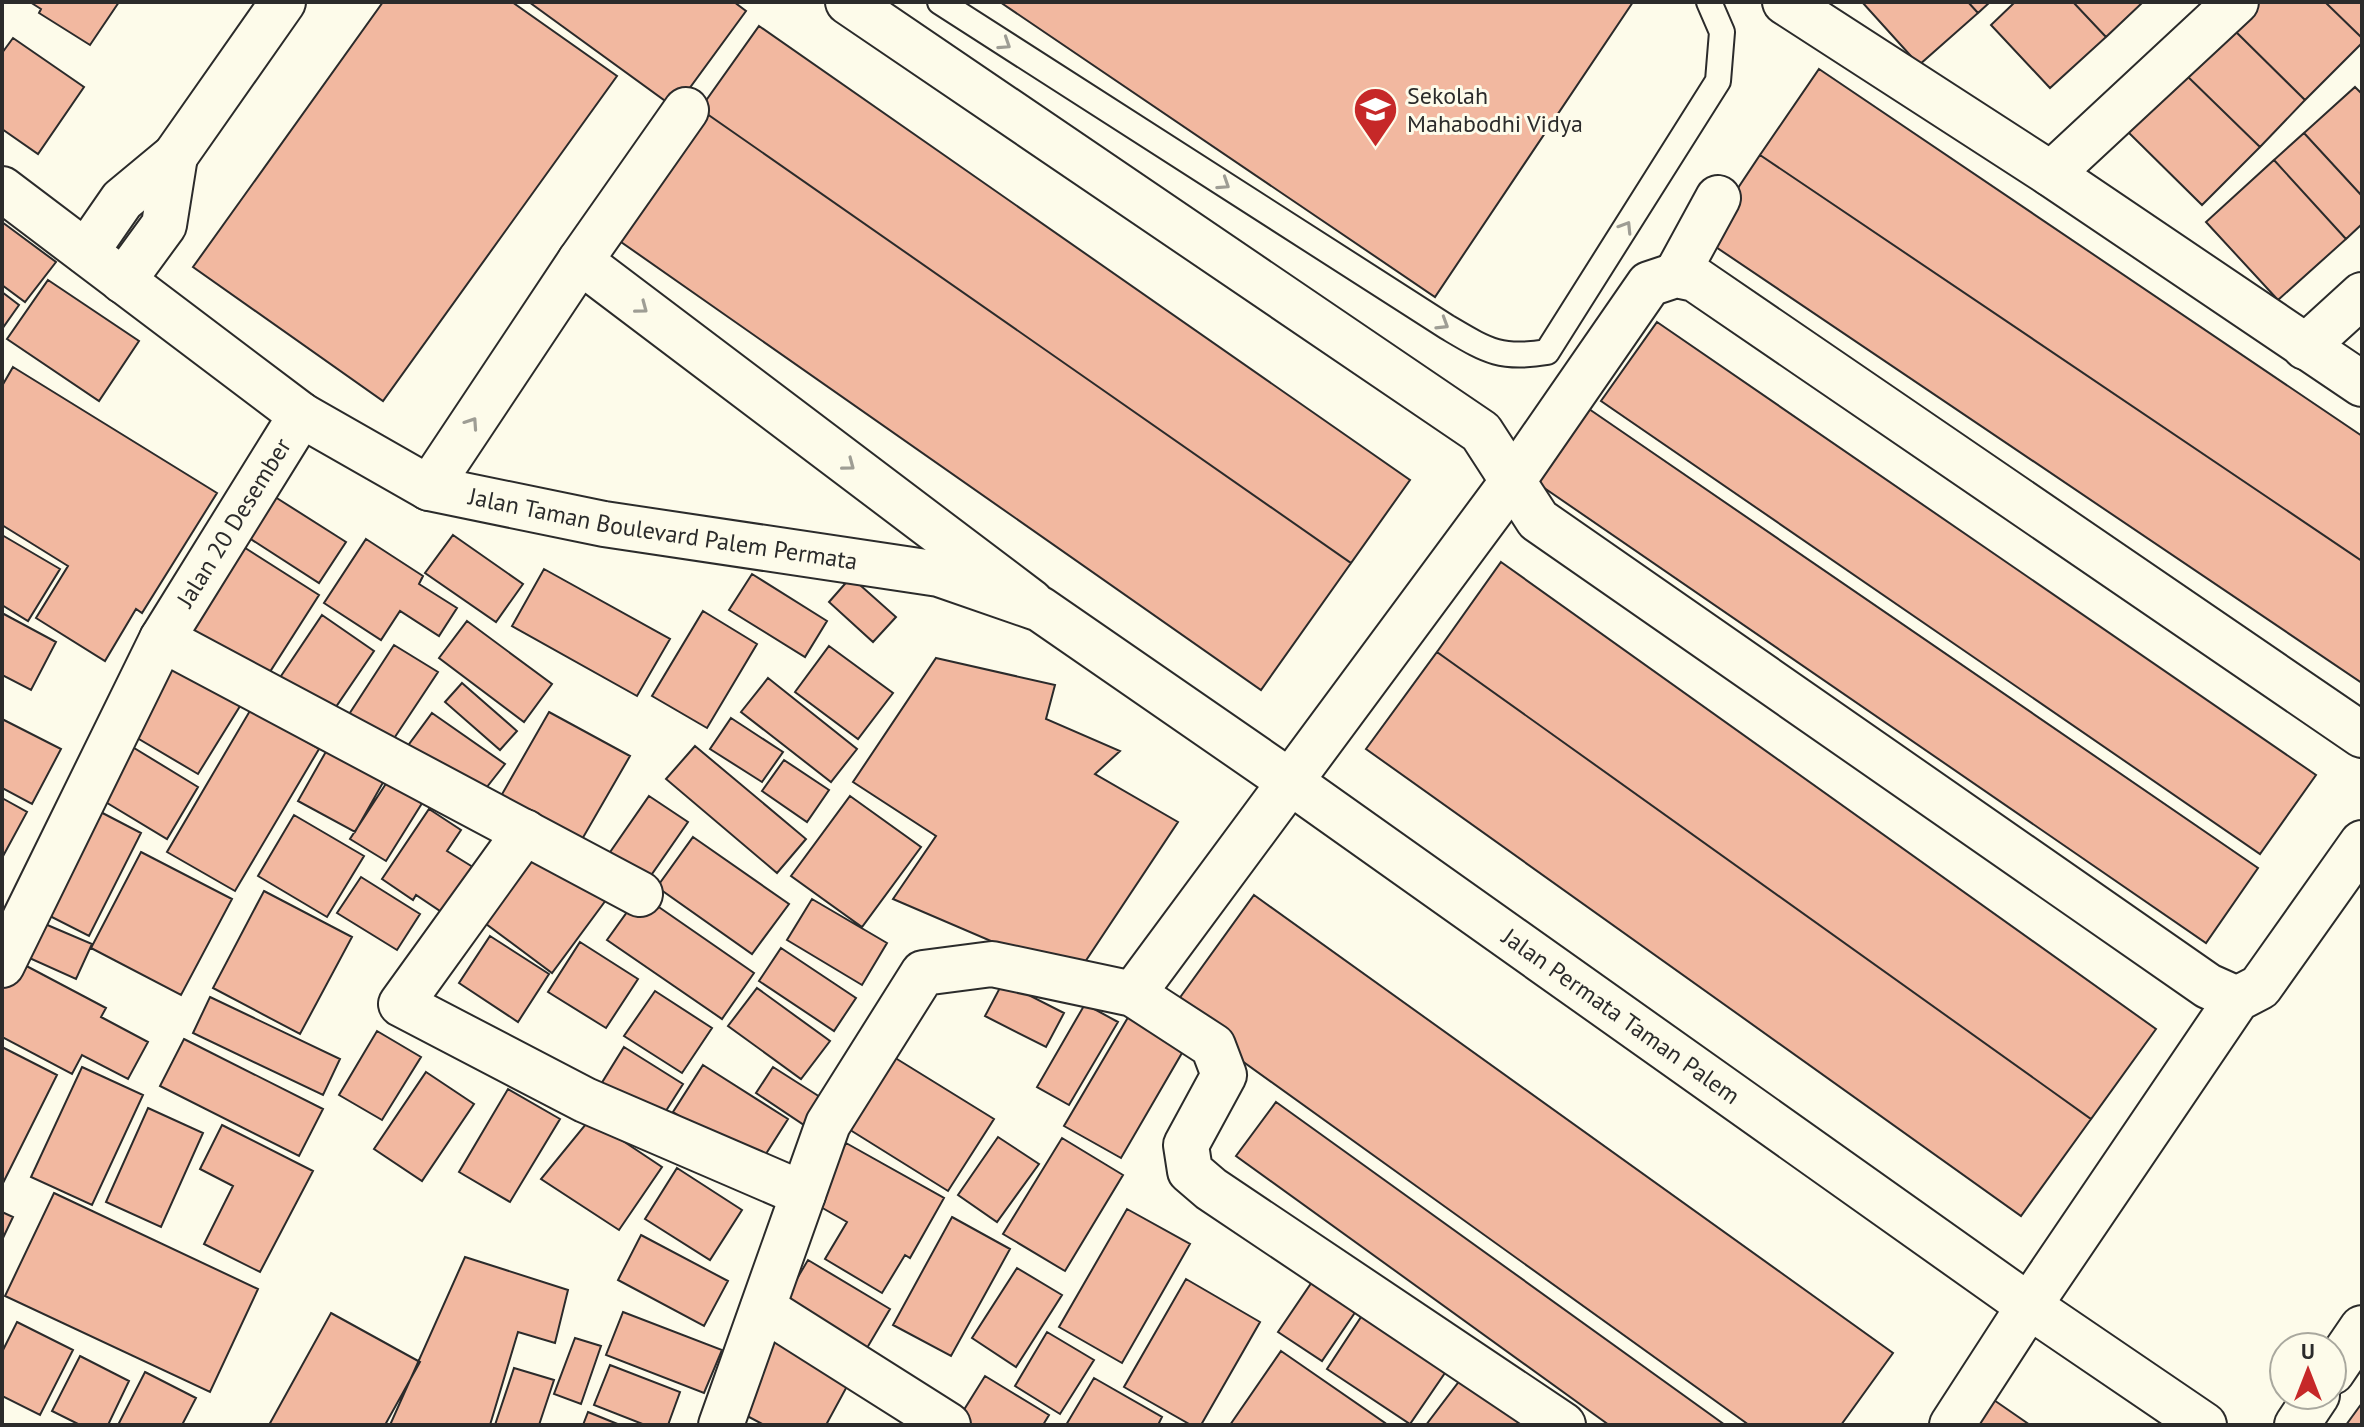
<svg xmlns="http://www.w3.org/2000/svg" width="2364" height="1427" viewBox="0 0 2364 1427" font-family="'PT Sans',sans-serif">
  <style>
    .building { fill: #f2b8a0; stroke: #2b2b2b; stroke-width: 2 }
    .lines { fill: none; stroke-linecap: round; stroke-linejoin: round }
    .service-casing { stroke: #2b2b2b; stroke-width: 28 }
    .minor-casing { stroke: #2b2b2b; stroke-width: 48 }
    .tertiary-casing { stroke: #2b2b2b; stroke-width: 48 }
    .service { stroke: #fdfbea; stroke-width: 24 }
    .minor { stroke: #fdfbea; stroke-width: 44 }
    .tertiary { stroke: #fdfbea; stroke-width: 44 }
    .oneway { stroke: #9e9d94 }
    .labels { text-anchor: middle; stroke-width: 6; stroke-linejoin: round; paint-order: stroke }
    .poi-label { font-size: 24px; fill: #2b2b2b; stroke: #fdfbea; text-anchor: start }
    .street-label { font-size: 24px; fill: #2b2b2b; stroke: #fdfbea }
  </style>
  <rect width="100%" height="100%" fill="#fdfbea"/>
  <path class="building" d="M 30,2 L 119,2 L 90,45 L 39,13 L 41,9 Z
    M 383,2 L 512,2 L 617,76 L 383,401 L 193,267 Z
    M 529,2 L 734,2 L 746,11 L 675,108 Z
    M 1000,2 L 1633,2 L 1435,297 Z
    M 1862,2 L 1968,2 L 1978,13 L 1919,65 Z
    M 1968,2 L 1990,2 L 1978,13 Z
    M 2015,2 L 2073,2 L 2106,37 L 2050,88 L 1991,25 Z
    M 2073,2 L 2143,2 L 2106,37 Z
    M 2254,2 L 2325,2 L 2362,38 L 2362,43 L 2305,100 L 2230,26 Z
    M 2325,2 L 2362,2 L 2362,38 Z
    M 759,26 L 1410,480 L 1351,563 L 700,109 Z
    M 2230,26 L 2305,100 L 2260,147 L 2184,73 Z
    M 13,38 L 84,87 L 38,154 L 2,129 L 2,53 Z
    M 1819,69 L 2362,436 L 2362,561 L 1760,155 Z
    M 2184,73 L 2260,147 L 2202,205 L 2127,131 Z
    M 2355,87 L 2362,94 L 2362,196 L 2304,133 Z
    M 700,109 L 1351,563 L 1261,690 L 611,235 Z
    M 2304,133 L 2362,196 L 2362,224 L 2346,239 L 2274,160 Z
    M 1760,155 L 2362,561 L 2362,683 L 1704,239 Z
    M 2274,160 L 2346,239 L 2278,300 L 2206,222 Z
    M 2,222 L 56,262 L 25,302 L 2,285 Z
    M 48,280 L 139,341 L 99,401 L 7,339 Z
    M 2,292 L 19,305 L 2,329 Z
    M 1657,322 L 2316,775 L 2260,854 L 1601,401 Z
    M 13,367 L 217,493 L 142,613 L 136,609 L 105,661 L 36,618 L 68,566 L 2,525 L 2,386 Z
    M 1589,409 L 2258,868 L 2206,943 L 1537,483 Z
    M 272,495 L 346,542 L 319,583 L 246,536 Z
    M 2,535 L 60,569 L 28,621 L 2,605 Z
    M 453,535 L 523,584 L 496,622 L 425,573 Z
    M 366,539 L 423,576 L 419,584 L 457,608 L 439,636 L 400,611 L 381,640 L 324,603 Z
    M 239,544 L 319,595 L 266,678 L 186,627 Z
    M 1501,562 L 2156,1029 L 2091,1119 L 1437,652 Z
    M 544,569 L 670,639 L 637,696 L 512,626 Z
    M 752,574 L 827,621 L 805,657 L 729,610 Z
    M 851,577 L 896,617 L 873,642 L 829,602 Z
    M 703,611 L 757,644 L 707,728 L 652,696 Z
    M 2,613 L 56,642 L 31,690 L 2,675 Z
    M 322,615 L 374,651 L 327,720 L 275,685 Z
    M 467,621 L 552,684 L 524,722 L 439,658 Z
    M 394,645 L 438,672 L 387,749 L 344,722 Z
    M 829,646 L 893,693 L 858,739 L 795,692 Z
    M 169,652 L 245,698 L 198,774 L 122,729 Z
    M 1437,652 L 2091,1119 L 2021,1216 L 1366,749 Z
    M 936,658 L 1055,685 L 1046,719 L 1120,751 L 1095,774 L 1178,822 L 1075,977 L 893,899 L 936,836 L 853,782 Z
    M 768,678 L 857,749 L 831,782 L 741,712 Z
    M 462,683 L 517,731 L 500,750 L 445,702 Z
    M 251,709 L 319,749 L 235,891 L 167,852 Z
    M 549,712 L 630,756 L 577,848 L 497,803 Z
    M 432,713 L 505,764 L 479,797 L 404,751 Z
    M 731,718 L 783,752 L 762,782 L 710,749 Z
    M 2,719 L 61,749 L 32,804 L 2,788 Z
    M 121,740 L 198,787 L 167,839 L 89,792 Z
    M 695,746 L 806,839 L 777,873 L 666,779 Z
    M 328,748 L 385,779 L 355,832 L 298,801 Z
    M 784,760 L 829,790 L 807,822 L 762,791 Z
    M 389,779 L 424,800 L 386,861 L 350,839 Z
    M 649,796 L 688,822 L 645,884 L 606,858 Z
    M 850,796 L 921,847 L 862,927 L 791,876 Z
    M 2,798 L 27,812 L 2,858 Z
    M 91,807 L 141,833 L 89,936 L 38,910 Z
    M 429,809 L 461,830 L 447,851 L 489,877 L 458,923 L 416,895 L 413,900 L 382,879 Z
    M 294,815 L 364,856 L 327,917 L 258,876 Z
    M 693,837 L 789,904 L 752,954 L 657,887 Z
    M 535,848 L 606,900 L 552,973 L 482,921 Z
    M 141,852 L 232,899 L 181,995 L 91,948 Z
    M 361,877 L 420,914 L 397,950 L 337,913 Z
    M 264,891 L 352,937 L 300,1034 L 213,988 Z
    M 640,894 L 754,973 L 722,1019 L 607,940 Z
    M 1254,895 L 1893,1353 L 1841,1425 L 1749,1425 L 1171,1010 Z
    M 812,899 L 887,943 L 862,985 L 787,940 Z
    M 31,918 L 92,944 L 76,979 L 16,952 Z
    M 490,936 L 549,974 L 518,1022 L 459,983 Z
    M 580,942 L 638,979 L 606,1028 L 548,992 Z
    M 781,948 L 856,998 L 834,1031 L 759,981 Z
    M 17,961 L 106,1008 L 101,1017 L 148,1042 L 128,1079 L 82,1055 L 72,1074 L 2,1037 L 2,988 Z
    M 1003,982 L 1064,1013 L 1046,1047 L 985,1016 Z
    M 757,988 L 830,1041 L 801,1079 L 728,1026 Z
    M 655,991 L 712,1028 L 682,1073 L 624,1036 Z
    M 210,997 L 340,1059 L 323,1095 L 193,1033 Z
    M 1085,1004 L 1118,1022 L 1069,1105 L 1037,1087 Z
    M 1130,1014 L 1186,1046 L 1121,1158 L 1064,1126 Z
    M 377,1031 L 421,1057 L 382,1120 L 339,1095 Z
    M 184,1039 L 323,1109 L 299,1156 L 160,1086 Z
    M 2,1047 L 57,1075 L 2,1185 Z
    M 624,1047 L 683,1084 L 657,1125 L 598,1089 Z
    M 884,1051 L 994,1119 L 948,1191 L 839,1123 Z
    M 703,1065 L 788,1119 L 759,1165 L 673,1112 Z
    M 82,1067 L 143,1095 L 92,1205 L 31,1177 Z
    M 773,1067 L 831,1104 L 813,1131 L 756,1093 Z
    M 426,1072 L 474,1104 L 422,1181 L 374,1149 Z
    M 508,1089 L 560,1119 L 510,1202 L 459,1172 Z
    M 1276,1102 L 1725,1425 L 1609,1425 L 1236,1156 Z
    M 148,1108 L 203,1133 L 161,1227 L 106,1202 Z
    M 590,1119 L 662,1167 L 619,1230 L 541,1179 Z
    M 222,1125 L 313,1171 L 260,1272 L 204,1244 L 233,1186 L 200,1169 Z
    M 998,1137 L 1039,1164 L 997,1222 L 958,1195 Z
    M 1062,1138 L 1123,1175 L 1065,1271 L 1003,1234 Z
    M 846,1143 L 944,1198 L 910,1258 L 905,1255 L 882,1293 L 825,1259 L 847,1222 L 812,1202 Z
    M 677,1168 L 742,1210 L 710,1260 L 645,1219 Z
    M 54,1193 L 258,1289 L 210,1392 L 5,1296 Z
    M 1127,1209 L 1190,1244 L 1122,1363 L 1059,1327 Z
    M 2,1212 L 13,1217 L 2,1240 Z
    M 952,1217 L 1010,1249 L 951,1356 L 893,1325 Z
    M 641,1235 L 728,1281 L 704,1326 L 618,1280 Z
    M 465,1257 L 568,1290 L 555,1343 L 518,1332 L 490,1425 L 390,1425 Z
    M 808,1260 L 890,1309 L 867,1348 L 785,1299 Z
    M 1017,1268 L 1062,1295 L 1016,1367 L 972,1338 Z
    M 1186,1279 L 1260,1322 L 1201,1425 L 1191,1425 L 1124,1387 Z
    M 1312,1282 L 1356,1311 L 1322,1361 L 1278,1332 Z
    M 1365,1311 L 1449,1367 L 1410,1424 L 1327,1369 Z
    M 623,1312 L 722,1350 L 704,1393 L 606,1355 Z
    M 331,1313 L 420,1362 L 385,1425 L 269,1425 Z
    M 17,1322 L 73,1350 L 40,1415 L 2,1396 L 2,1352 Z
    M 1047,1332 L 1094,1360 L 1060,1414 L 1015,1386 Z
    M 774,1337 L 851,1379 L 826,1425 L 764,1425 L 734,1409 Z
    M 575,1338 L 601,1346 L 581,1404 L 554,1394 Z
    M 1281,1351 L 1385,1423 L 1383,1425 L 1230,1425 Z
    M 80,1356 L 129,1381 L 108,1425 L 80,1425 L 52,1411 Z
    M 610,1365 L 680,1392 L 668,1425 L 645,1425 L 594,1405 Z
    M 514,1368 L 554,1380 L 539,1425 L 495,1425 Z
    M 1467,1371 L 1540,1425 L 1426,1425 Z
    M 145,1372 L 196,1398 L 182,1425 L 118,1425 Z
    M 985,1376 L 1049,1415 L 1043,1425 L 964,1425 L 957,1421 Z
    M 1094,1378 L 1162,1417 L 1158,1425 L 1066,1425 Z
    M 1991,1398 L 2030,1425 L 1971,1425 Z
    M 2362,1403 L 2362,1425 L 2346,1425 Z
    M 588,1412 L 620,1425 L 583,1425 Z"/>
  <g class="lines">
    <defs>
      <path id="service" d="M 940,2 L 1447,327 C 1486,350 1500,360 1547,352 L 1718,81 L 1722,32 L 1709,2"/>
      <g id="minor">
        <path d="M 848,2 L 1481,432 L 1538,520 L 2208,986 L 2237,999"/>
        <path d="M 1785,2 L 2051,174 L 2362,384"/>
        <path d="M 2051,174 L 2236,2"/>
        <path d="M 86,252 L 122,200 L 175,156 L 283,2"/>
        <path d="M 580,261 L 1031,602"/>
        <path d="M 1676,275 L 1718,198"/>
        <path d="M 123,281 L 164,225 L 175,156"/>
        <path d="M 2305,347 L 2362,295"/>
        <path d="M 429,488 L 580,261 L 686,110"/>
        <path d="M 162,639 L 640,894"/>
        <path d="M 525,832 L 401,1004 L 585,1100 L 803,1194"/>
        <path id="s1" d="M 2,965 L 162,639 L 301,415"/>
        <path d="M 1133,994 L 1512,482 L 1649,284 L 1676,275 L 1695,279 L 2362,735"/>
        <path d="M 763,1308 L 948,1425"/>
        <path d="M 2332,1372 L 2362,1328"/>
        <path d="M 721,1425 L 828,1124 L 923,973 L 992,964 L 1133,994 L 1213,1046 L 1224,1075 L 1186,1145 L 1190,1171 L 1211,1189 L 1563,1425"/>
        <path d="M 1952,1425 L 2029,1306 L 2237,999 L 2260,987 L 2362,843"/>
        <path d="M 2297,1425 L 2317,1395"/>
      </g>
      <g id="tertiary">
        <path id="s2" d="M 2,189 L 301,415 L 429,488 L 604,524 L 939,574 L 1040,609 L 1289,781 L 2029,1306 L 2204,1425"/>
      </g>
    </defs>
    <use href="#service" class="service-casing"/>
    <use href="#minor" class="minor-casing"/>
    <use href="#tertiary" class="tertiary-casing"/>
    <use href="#service" class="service"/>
    <use href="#minor" class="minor"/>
    <use href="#tertiary" class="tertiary"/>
  </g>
  <defs><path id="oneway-chevron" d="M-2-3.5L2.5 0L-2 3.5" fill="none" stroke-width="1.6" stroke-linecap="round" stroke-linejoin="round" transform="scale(2)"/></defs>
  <g class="oneway">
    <use href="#oneway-chevron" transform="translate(1005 44) rotate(33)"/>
    <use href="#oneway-chevron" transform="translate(1224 184) rotate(33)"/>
    <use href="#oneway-chevron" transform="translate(1626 227) rotate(-58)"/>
    <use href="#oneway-chevron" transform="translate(642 308) rotate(37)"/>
    <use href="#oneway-chevron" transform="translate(1443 324) rotate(32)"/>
    <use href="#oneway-chevron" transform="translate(472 423) rotate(-56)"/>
    <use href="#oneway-chevron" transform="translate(849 465) rotate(37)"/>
  </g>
  <defs>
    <symbol id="school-pin" viewBox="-11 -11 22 30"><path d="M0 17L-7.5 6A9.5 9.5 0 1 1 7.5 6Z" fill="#c62828" stroke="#fdfbea"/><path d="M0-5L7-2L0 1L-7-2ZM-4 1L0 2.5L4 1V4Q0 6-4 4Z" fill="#fff"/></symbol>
  </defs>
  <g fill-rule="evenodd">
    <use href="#school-pin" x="1350" y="84" width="51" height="69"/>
  </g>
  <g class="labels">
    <g class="poi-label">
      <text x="1407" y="104">Sekolah<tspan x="1407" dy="28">Mahabodhi Vidya</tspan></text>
    </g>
    <g class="street-label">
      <text dy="8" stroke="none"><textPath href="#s1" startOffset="500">Jalan 20 Desember</textPath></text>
      <text dy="8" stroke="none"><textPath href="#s2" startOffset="760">Jalan Taman Boulevard Palem Permata</textPath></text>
      <text dy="8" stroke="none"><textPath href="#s2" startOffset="1856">Jalan Permata Taman Palem</textPath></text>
    </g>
  </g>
  <rect width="2364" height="1427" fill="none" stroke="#2b2b2b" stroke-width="8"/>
  <g transform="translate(2308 1371)"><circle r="38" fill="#fdfbea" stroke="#a9a89e" stroke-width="2"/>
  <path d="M0-6L14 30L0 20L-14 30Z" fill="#c62828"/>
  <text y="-12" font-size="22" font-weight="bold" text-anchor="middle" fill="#2b2b2b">U</text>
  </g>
</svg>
